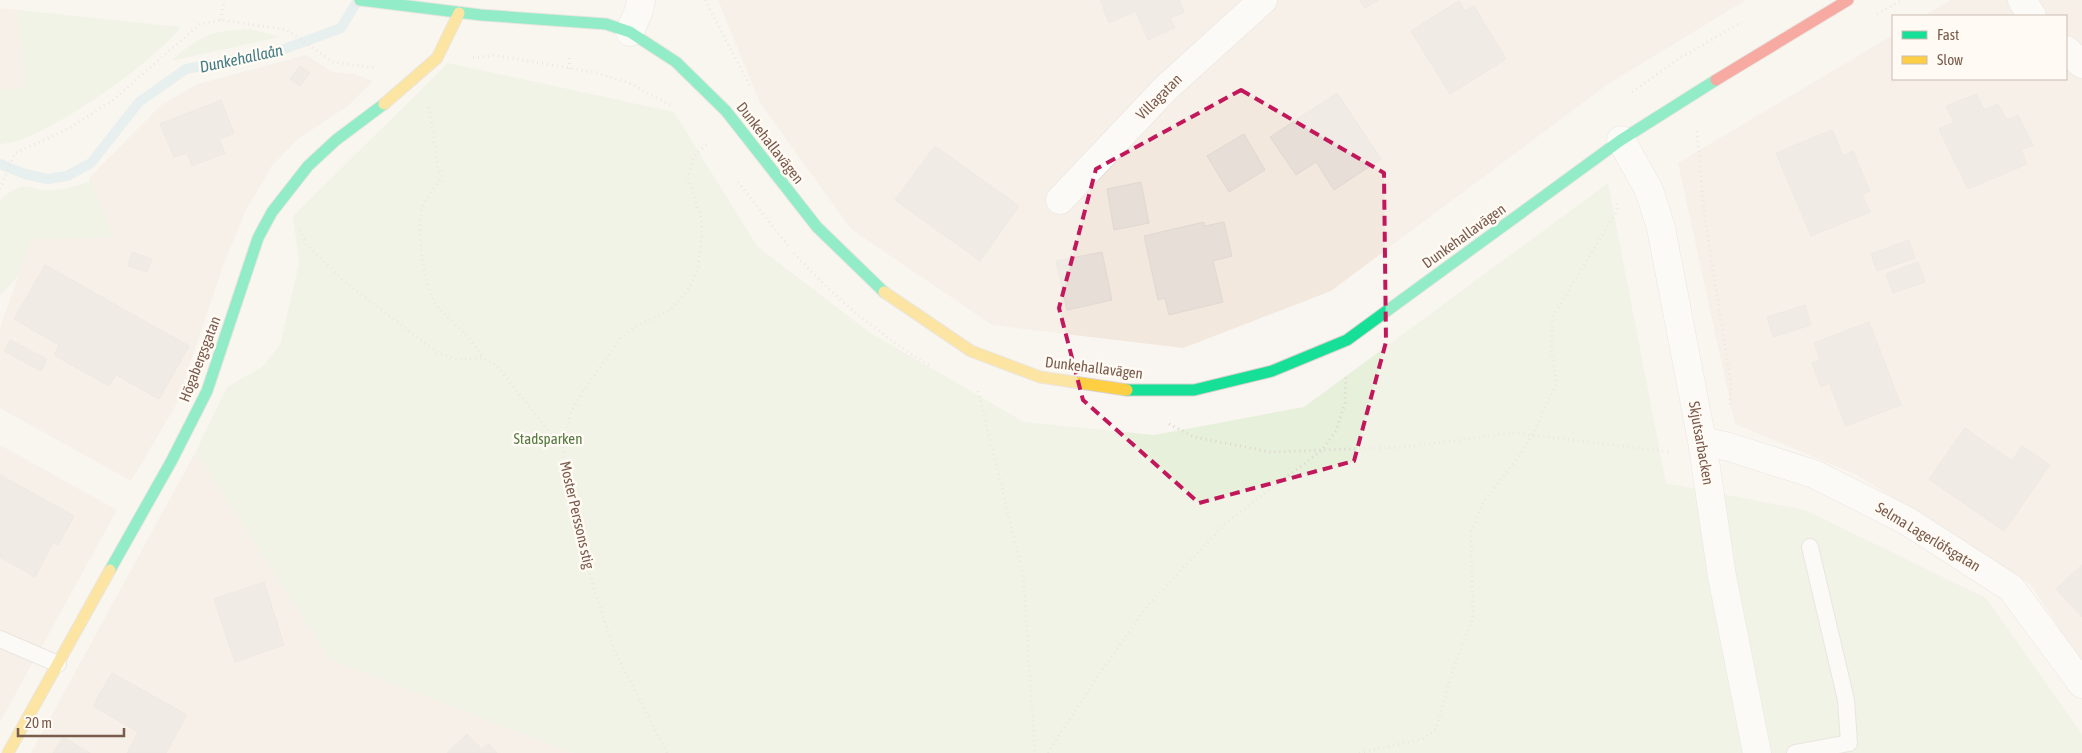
<svg xmlns="http://www.w3.org/2000/svg" width="2082" height="753" viewBox="0 0 2082 753" font-family="'Asap Condensed',sans-serif">
  <style>
    .residential { fill: #f2e8de }
    .green { fill: #e7f0db }
    .lines { fill: none; stroke-linecap: round; stroke-linejoin: round }
    .stream { stroke: #d0e8ea; stroke-width: 10 }
    .building { fill: #e6ded7; stroke: #e2d8d2 }
    .lane-casing { stroke: #d7d1cb; stroke-width: 18 }
    .street-casing { stroke: #d7d1cb; stroke-width: 29 }
    .fast-casing { stroke: #d9d2cb; stroke-width: 13 }
    .slow-casing { stroke: #d9d2cb; stroke-width: 13 }
    .jam-casing { stroke: #d9d2cb; stroke-width: 13 }
    .path { stroke: #dcd5d0; stroke-width: 3; stroke-dasharray: 1 4; stroke-linecap: butt }
    .lane { stroke: #fefefd; stroke-width: 16 }
    .street { stroke: #fefefd; stroke-width: 28 }
    .fast { stroke: #16e098; stroke-width: 11 }
    .slow { stroke: #ffcf43; stroke-width: 11 }
    .jam { stroke: #f24e42; stroke-width: 11 }
    .marked { fill: none; stroke: #c2185b; stroke-width: 4; stroke-dasharray: 10 6; stroke-linejoin: round }
    .labels { text-anchor: middle; stroke-width: 5; stroke-linejoin: round; paint-order: stroke }
    .street-label { font-size: 15px; fill: #7a5c4d; stroke: #fffaf3 }
    .park-label { font-size: 15px; fill: #537a41; stroke: #fffaf3 }
    .water-label { font-size: 16px; font-style: italic; fill: #437c86; stroke: #fffaf3 }
  </style>
  <rect width="100%" height="100%" fill="#f9f5f0"/>
  <path class="residential" d="M 718,0 L 1746,0 L 1608,84 L 1331,291 L 1183,348 L 992,325 L 851,229 L 760,103 Z
    M 1951,0 L 2082,0 L 2082,662 L 2030,584 L 1857,475 L 1735,424 L 1678,163 L 1893,35 L 1893,79 L 2066,79 L 2066,16 L 1924,16 Z
    M 0,8 L 18,10 L 26,88 L 0,91 Z
    M 306,55 L 332,72 L 354,74 L 373,81 L 349,105 L 298,139 L 271,167 L 245,212 L 223,266 L 176,405 L 131,481 L 0,408 L 0,328 L 31,239 L 113,237 L 89,178 L 161,105 L 198,84 Z
    M 0,445 L 117,510 L 0,722 Z
    M 196,451 L 330,659 L 573,753 L 31,753 Z"/>
  <path class="green" d="M 18,10 L 181,27 C 156,60 41,144 0,144 L 0,91 L 26,87 Z
    M 250,29 L 280,37 L 171,61 C 200,36 211,30 250,29 Z
    M 448,63 L 674,112 L 757,246 L 869,332 L 1024,422 L 1154,435 L 1304,407 L 1608,183 L 1666,483 L 1805,510 L 1986,598 L 2082,734 L 2082,753 L 573,753 L 330,659 L 196,451 L 227,387 L 262,367 L 280,345 L 299,264 L 293,216 Z
    M 91,181 L 113,237 L 31,239 L 18,276 L 0,296 L 0,200 C 28,176 25,192 55,190 C 67,190 80,184 91,181 Z"/>
  <g class="lines">
    <path class="stream" d="M 0,164 L 25,174 L 47,179 L 67,176 L 91,163 L 139,102 L 186,69 L 276,52 L 341,28 L 358,0"/>
  </g>
  <path class="building" d="M 1100,0 L 1179,0 L 1184,12 L 1170,18 L 1175,28 L 1148,40 L 1136,11 L 1109,23 Z
    M 1360,0 L 1378,0 L 1365,8 Z
    M 1459,1 L 1465,11 L 1474,6 L 1506,59 L 1450,94 L 1411,31 Z
    M 300,66 L 310,73 L 300,86 L 290,79 Z
    M 1337,93 L 1381,159 L 1334,190 L 1316,162 L 1296,175 L 1270,137 Z
    M 1976,94 L 1984,110 L 1998,104 L 2007,120 L 2018,115 L 2033,145 L 2021,150 L 2027,164 L 1968,189 L 1939,129 L 1954,122 L 1946,106 Z
    M 221,100 L 234,133 L 219,139 L 225,153 L 192,166 L 187,153 L 174,157 L 160,124 Z
    M 1832,130 L 1843,156 L 1853,151 L 1870,191 L 1862,194 L 1870,212 L 1811,236 L 1776,153 Z
    M 1244,134 L 1265,170 L 1229,192 L 1207,156 Z
    M 935,146 L 1019,206 L 980,261 L 895,200 Z
    M 1141,182 L 1149,223 L 1114,230 L 1107,189 Z
    M 1204,222 L 1205,226 L 1224,222 L 1232,256 L 1213,261 L 1223,302 L 1169,315 L 1165,298 L 1158,300 L 1144,236 Z
    M 1909,240 L 1915,258 L 1877,271 L 1871,254 Z
    M 132,252 L 152,259 L 147,272 L 128,266 Z
    M 1102,252 L 1112,300 L 1067,310 L 1056,261 Z
    M 1918,262 L 1925,282 L 1893,293 L 1886,274 Z
    M 45,265 L 189,346 L 159,399 L 116,375 L 109,386 L 54,355 L 59,345 L 14,319 Z
    M 1805,305 L 1811,325 L 1773,337 L 1767,317 Z
    M 1869,322 L 1901,405 L 1846,426 L 1829,383 L 1821,387 L 1812,363 L 1820,359 L 1814,343 Z
    M 10,340 L 47,359 L 41,371 L 4,351 Z
    M 1965,428 L 2012,461 L 2022,446 L 2050,465 L 2004,531 L 1929,479 Z
    M 0,475 L 74,516 L 58,545 L 53,542 L 35,577 L 0,557 Z
    M 2082,565 L 2082,617 L 2056,589 Z
    M 264,582 L 284,645 L 235,662 L 214,599 Z
    M 112,673 L 187,715 L 166,753 L 127,753 L 138,732 L 93,706 Z
    M 467,734 L 482,749 L 488,743 L 497,753 L 447,753 Z
    M 63,737 L 90,753 L 53,753 Z"/>
  <g class="lines">
    <defs>
      <path id="lane" d="M 0,639 L 58,664
        M 1795,753 L 1849,743 L 1846,700 L 1810,547"/>
      <path id="street" d="M 2022,0 L 2032,16
        M 630,32 L 639,10 L 641,0
        M 2066,50 L 2082,64
        M 1621,140 L 1649,190 L 1661,228 L 1702,441 L 1722,576 L 1757,753
        M 1060,200 L 1166,88 L 1263,0
        M 1702,441 L 1729,447 L 1814,474 L 1907,521 L 2011,588 L 2082,684"/>
      <path id="fast" d="M 360,0 L 481,15 L 606,24 L 630,32 L 676,62 L 726,111 L 817,227 L 884,292
        M 1127,390 L 1194,390 L 1272,371 L 1347,340 L 1621,140 L 1716,80
        M 110,570 L 172,460 L 207,391 L 258,238 L 272,212 L 308,166 L 336,140 L 384,104"/>
      <path id="slow" d="M 384,104 L 437,58 L 459,13
        M 884,292 L 971,351 L 1040,377 L 1127,390
        M 8,753 L 110,570"/>
      <path id="jam" d="M 1716,80 L 1848,0"/>
    </defs>
    <use href="#lane" class="lane-casing"/>
    <use href="#street" class="street-casing"/>
    <use href="#fast" class="fast-casing"/>
    <use href="#slow" class="slow-casing"/>
    <use href="#jam" class="jam-casing"/>
    <path class="path" d="M 705,0 L 751,88
      M 1877,14 L 1903,0
      M 221,20 L 224,0
      M 473,58 L 493,55 L 593,72 L 627,82 L 670,105
      M 569,69 L 570,54
      M 1632,92 L 1680,58 L 1742,22
      M 429,107 L 438,167 L 442,176 C 437,185 424,200 422,209 C 417,230 423,290 437,306 C 453,324 471,337 483,358
      M 1697,131 L 1704,212 L 1731,384 L 1730,407
      M 738,182 L 790,248
      M 0,189 L 15,153 L 68,129 L 113,100 L 200,24 L 221,20 L 287,30 L 333,62 L 377,68
      M 300,230 L 306,244 L 345,282 L 437,352 L 457,360 L 483,358 L 497,366 L 562,448
      M 794,253 C 835,298 876,333 929,365
      M 978,391 L 1023,574 L 1035,753
      M 1169,424 L 1194,437 L 1271,452 L 1404,447 L 1514,433 L 1671,452
      M 667,753 L 613,648 L 585,560 L 565,471 L 563,448 L 571,411 L 589,383 L 620,339 L 635,327 L 669,311 L 688,290 L 698,268 L 702,234 L 701,218 L 688,178 L 694,156 L 708,143
      M 1048,753 L 1093,683 L 1148,605 L 1226,523 L 1321,451 L 1336,431 L 1345,403 L 1346,374
      M 1359,753 L 1422,739 L 1436,729 L 1454,666 L 1473,618 L 1471,533 L 1483,502 L 1517,459 L 1532,435 L 1557,383 L 1551,349 L 1553,316 L 1617,211 L 1617,203"/>
    <use href="#lane" class="lane"/>
    <use href="#street" class="street"/>
    <use href="#fast" class="fast"/>
    <use href="#slow" class="slow"/>
    <use href="#jam" class="jam"/>
  </g>
  <path d="M0 0H2082V753H0ZM 1241,90 L 1384,173 L 1386,342 L 1354,461 L 1199,503 L 1083,400 L 1059,308 L 1096,169 Z" fill="#f9f5f0" fill-opacity=".55" fill-rule="evenodd"/>
  <path class="marked" d="M 1241,90 L 1384,173 L 1386,342 L 1354,461 L 1199,503 L 1083,400 L 1059,308 L 1096,169 Z"/>
  <g class="labels">
    <g class="street-label">
      <text transform="translate(1159 97) rotate(-45)" y="5">Villagatan</text>
      <text transform="translate(770 143) rotate(52)" y="5">Dunkehallavägen</text>
      <text transform="translate(1464 236) rotate(-36)" y="5">Dunkehallavägen</text>
      <text transform="translate(200 359) rotate(-69)" y="5">Högabergsgatan</text>
      <text transform="translate(1094 368) rotate(7)" y="5">Dunkehallavägen</text>
      <text transform="translate(1701 443) rotate(80)" y="5">Skjutsarbacken</text>
      <text transform="translate(577 515) rotate(77)" y="5">Moster Perssons stig</text>
      <text transform="translate(1928 537) rotate(31)" y="5">Selma Lagerlöfsgatan</text>
    </g>
    <g class="park-label">
      <text x="548" y="444">Stadsparken</text>
    </g>
    <g class="water-label">
      <text transform="translate(241 58) rotate(-12)" y="6">Dunkehallaån</text>
    </g>
  </g>
  <rect x="1892" y="15" width="175" height="65" fill="#fffaf3" stroke="#cabbb1"/>
  <rect x="1902" y="31" width="25" height="8" fill="#16e098" stroke="#cabbb1"/>
  <text x="1937" y="40" font-size="15" fill="#7a5c4d">Fast</text>
  <rect x="1902" y="56" width="25" height="8" fill="#ffcf43" stroke="#cabbb1"/>
  <text x="1937" y="65" font-size="15" fill="#7a5c4d">Slow</text>
  <path d="M18 728v8h106v-8" fill="none" stroke="#7a5c4d" stroke-width="2.5"/>
  <text x="25" y="728" font-size="15" fill="#7a5c4d" stroke="#fffaf3" stroke-width="4" paint-order="stroke">20 m</text>
</svg>
